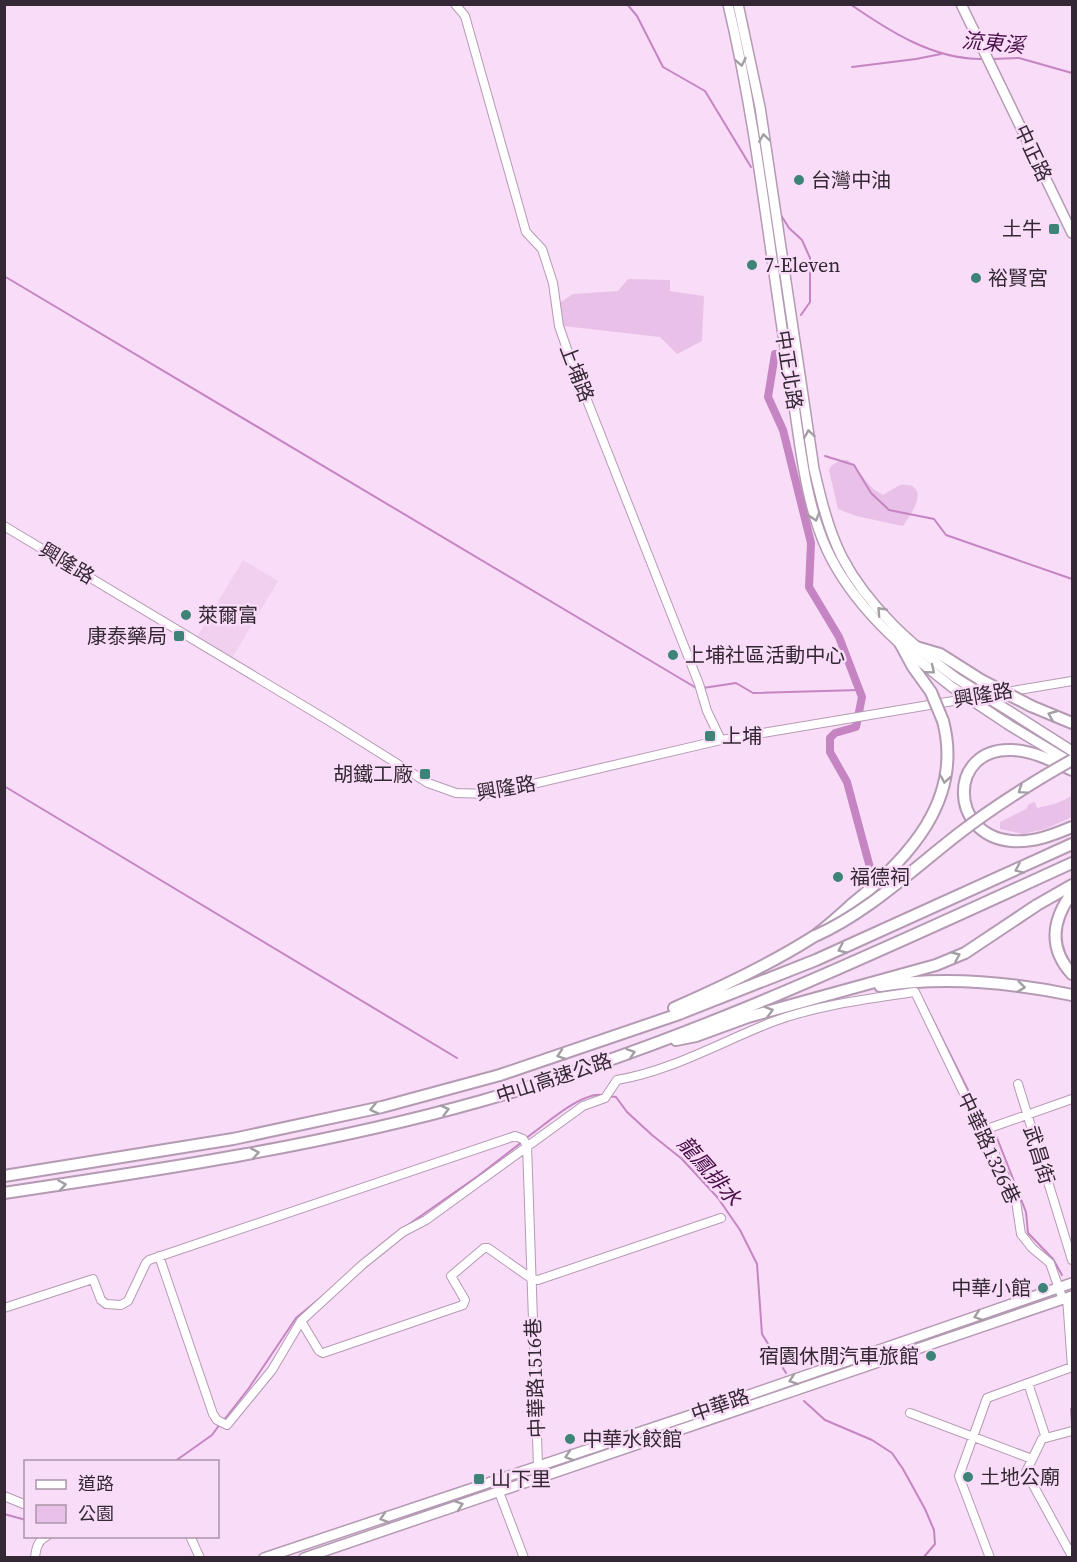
<svg xmlns="http://www.w3.org/2000/svg" width="1077" height="1562" viewBox="0 0 1077 1562" font-family="'Source Serif 4','Noto Sans TC',serif">
  <style>
    .built { fill: #f1cfef }
    .green { fill: #e9c1e8 }
    .lines { fill: none; stroke-linecap: round; stroke-linejoin: round }
    .stream { stroke: #c585c3; stroke-width: 2 }
    .canal { stroke: #c585c3; stroke-width: 8 }
    .minor-casing { stroke: #b59ab4; stroke-width: 10 }
    .major-casing { stroke: #b59ab4; stroke-width: 12 }
    .highway-casing { stroke: #b59ab4; stroke-width: 14 }
    .minor { stroke: #fff; stroke-width: 8 }
    .major { stroke: #fff; stroke-width: 9 }
    .highway { stroke: #fff; stroke-width: 10 }
    .major-bridge-casing { stroke: #b59ab4; stroke-width: 12; stroke-linecap: butt }
    .highway-bridge-casing { stroke: #b59ab4; stroke-width: 14; stroke-linecap: butt }
    .major-bridge { stroke: #fff; stroke-width: 9 }
    .highway-bridge { stroke: #fff; stroke-width: 10 }
    .oneway { stroke: #a39ea3 }
    .poi-dot { fill: #3e8377; stroke: #f9dcf7; stroke-width: 2 }
    .labels { text-anchor: middle; stroke-width: 5; stroke-linejoin: round; paint-order: stroke }
    .street-label { font-size: 20px; fill: #332833; stroke: #f9dcf7 }
    .poi-label { font-size: 20px; fill: #332833; stroke: #f9dcf7; text-anchor: start }
    .water-label { font-size: 21px; font-style: italic; fill: #480e48; stroke: #f9dcf7 }
  </style>
  <rect width="100%" height="100%" fill="#f9dcf7"/>
  <path class="built" d="M 243,560 L 278,581 L 232,658 L 197,637 Z"/>
  <path class="green" d="M 628,279 L 670,280 L 670,291 L 704,296 L 702,341 L 677,354 L 660,337 L 563,326 L 558,304 L 573,294 L 618,291 Z
    M 842,460 L 848,460 L 873,489 L 883,495 C 888,492 894,488 900,485 C 903,484 905,485 909,485 C 929,490 909,517 903,526 L 856,516 L 838,509 L 829,470 L 832,465 Z
    M 1072,795 L 1072,817 L 1045,829 L 1023,834 L 1000,829 L 1000,822 L 1026,809 L 1029,804 L 1035,802 L 1037,808 C 1050,805 1062,803 1072,795 Z"/>
  <g class="lines">
    <path class="stream" d="M 627,4 L 637,16 L 663,67 L 705,91 L 751,167
      M 850,4 C 889,31 934,60 983,59
      M 992,59 L 1019,58 L 1072,73
      M 852,67 L 916,59 L 941,54
      M 779,212 L 789,228 L 802,240 L 810,258 L 810,302 L 801,315
      M 4,276 L 698,689
      M 825,456 L 854,465 L 871,493 L 889,510 L 934,519 L 946,535 L 1072,579
      M 703,688 L 736,683 L 753,693 L 859,690
      M 4,786 L 457,1058
      M 921,996 L 975,1104 L 989,1126
      M 608,1096 L 616,1097 L 627,1112 L 652,1135 L 682,1159 L 718,1198 L 740,1230 L 757,1264 L 762,1334 L 786,1373
      M 992,1131 L 997,1138 L 1026,1212 L 1028,1233 L 1053,1259 L 1062,1275
      M 526,1138 C 544,1126 581,1091 603,1095
      M 405,1227 L 478,1176 L 522,1142
      M 804,1401 L 825,1420 L 872,1440 L 892,1453 L 903,1469 L 925,1509 L 934,1530 L 935,1544 L 923,1558
      M 1071,1409 L 1072,1424
      M 224,1420 L 249,1388 L 296,1318 L 325,1294
      M 174,1462 L 212,1435 L 220,1424
      M 4,1514 L 26,1520"/>
    <path class="canal" d="M 775,354 L 768,397 L 783,430 L 811,543 L 809,587 L 839,637 L 862,697 L 856,727 L 835,733 L 830,738 L 830,752 L 847,782 L 872,875"/>
    <defs>
      <path id="minor" d="M 455,4 L 465,16 L 526,232 L 542,249 L 553,283 L 559,326 L 568,352 L 699,684 L 707,711 L 721,740
        M 4,526 L 329,721 L 428,783 L 456,793 L 490,794 L 721,740 L 1072,681
        M 1018,1084 L 1072,1260
        M 984,1130 L 1072,1099
        M 159,1256 L 213,1414 L 217,1420 L 227,1425 L 272,1370 L 301,1321 L 362,1265 L 403,1232 L 426,1220 L 583,1106 L 605,1098 L 617,1080 C 671,1071 721,1042 772,1022 C 818,1005 866,999 915,992 L 971,1108 L 984,1130 L 1016,1201 L 1021,1234 L 1032,1248 L 1050,1263 L 1063,1300
        M 532,1279 L 538,1280 L 721,1218
        M 1067,1298 L 1072,1367
        M 4,1308 L 93,1279 L 101,1300 L 106,1304 L 121,1305 L 128,1301 L 146,1263 L 149,1260 L 515,1136 L 523,1139 L 527,1145 L 538,1466 L 541,1477
        M 301,1321 L 319,1351 L 323,1353 L 463,1305 L 465,1300 L 451,1276 L 484,1248 L 488,1248 L 532,1279
        M 1028,1383 L 1046,1438
        M 910,1413 L 1032,1459
        M 1072,1431 L 1042,1439 L 1026,1472 L 1072,1556
        M 499,1492 L 524,1558
        M 4,1496 L 26,1505
        M 190,1536 L 200,1558
        M 35,1558 C 36,1548 38,1540 47,1536
        M 990,1558 L 959,1476 L 987,1398 L 1072,1367"/>
      <path id="major" d="M 728,4 C 758,130 770,259 791,386 C 800,440 804,500 827,550 C 854,607 903,649 952,687
        M 738,4 L 760,107 L 814,469 C 821,499 828,529 842,557 C 868,607 912,645 956,678
        M 961,4 L 1072,233
        M 1017,716 L 1072,751
        M 1009,725 L 1072,763
        M 264,1558 L 700,1412 L 1072,1283
        M 304,1558 L 1072,1296"/>
      <path id="highway" d="M 900,643 L 913,667 L 931,692
        M 916,647 L 940,654 L 981,680
        M 1031,706 L 1072,723
        M 1072,770 C 1053,761 1033,751 1012,750 C 948,747 948,835 1011,841 C 1033,843 1053,835 1072,827
        M 1072,893 C 1052,920 1048,948 1072,974
        M 880,986 C 944,976 1009,982 1072,995
        M 674,1008 C 722,987 769,965 813,937 C 826,928 839,916 851,905 C 908,859 964,800 943,721
        M 676,1040 L 696,1036 L 748,1017 L 936,965 L 965,953 L 1037,905 L 1072,885
        M 4,1176 L 233,1139 L 382,1107 L 500,1075 L 679,1014 L 816,960 L 1072,844
        M 4,1193 C 165,1169 325,1145 481,1101 C 686,1043 879,951 1072,863"/>
    </defs>
    <use href="#minor" class="minor-casing"/>
    <use href="#major" class="major-casing"/>
    <use href="#highway" class="highway-casing"/>
    <use href="#minor" class="minor"/>
    <use href="#major" class="major"/>
    <use href="#highway" class="highway"/>
    <defs>
      <path id="major-bridge" d="M 956,678 L 1017,716
        M 952,687 L 1009,725"/>
      <path id="highway-bridge" d="M 981,680 L 1031,706
        M 931,692 L 943,721
        M 815,936 C 867,913 912,870 957,835 C 993,807 1033,782 1072,760"/>
    </defs>
    <use href="#major-bridge" class="major-bridge-casing"/>
    <use href="#highway-bridge" class="highway-bridge-casing"/>
    <use href="#major-bridge" class="major-bridge"/>
    <use href="#highway-bridge" class="highway-bridge"/>
  </g>
  <defs><path id="oneway-chevron" d="M-2-3.5L2.5 0L-2 3.5" fill="none" stroke-width="1.6" stroke-linecap="round" stroke-linejoin="round" transform="scale(1.5)"/></defs>
  <g class="oneway">
    <use href="#oneway-chevron" transform="translate(741 62) rotate(79)"/>
    <use href="#oneway-chevron" transform="translate(764 138) rotate(-98)"/>
    <use href="#oneway-chevron" transform="translate(809 434) rotate(-99)"/>
    <use href="#oneway-chevron" transform="translate(815 517) rotate(73)"/>
    <use href="#oneway-chevron" transform="translate(881 611) rotate(-133)"/>
    <use href="#oneway-chevron" transform="translate(931 670) rotate(39)"/>
    <use href="#oneway-chevron" transform="translate(1052 715) rotate(-158)"/>
    <use href="#oneway-chevron" transform="translate(945 779) rotate(99)"/>
    <use href="#oneway-chevron" transform="translate(1022 790) rotate(146)"/>
    <use href="#oneway-chevron" transform="translate(1019 869) rotate(156)"/>
    <use href="#oneway-chevron" transform="translate(842 949) rotate(156)"/>
    <use href="#oneway-chevron" transform="translate(956 956) rotate(-23)"/>
    <use href="#oneway-chevron" transform="translate(1021 987) rotate(7)"/>
    <use href="#oneway-chevron" transform="translate(769 1011) rotate(-16)"/>
    <use href="#oneway-chevron" transform="translate(631 1053) rotate(-19)"/>
    <use href="#oneway-chevron" transform="translate(561 1055) rotate(161)"/>
    <use href="#oneway-chevron" transform="translate(374 1109) rotate(167)"/>
    <use href="#oneway-chevron" transform="translate(445 1110) rotate(-15)"/>
    <use href="#oneway-chevron" transform="translate(255 1153) rotate(-10)"/>
    <use href="#oneway-chevron" transform="translate(62 1185) rotate(-9)"/>
    <use href="#oneway-chevron" transform="translate(978 1316) rotate(161)"/>
    <use href="#oneway-chevron" transform="translate(793 1380) rotate(161)"/>
    <use href="#oneway-chevron" transform="translate(569 1456) rotate(162)"/>
    <use href="#oneway-chevron" transform="translate(459 1505) rotate(-19)"/>
    <use href="#oneway-chevron" transform="translate(384 1518) rotate(162)"/>
  </g>
  <g class="poi-dot">
    <circle cx="799" cy="180" r="6"/>
    <rect x="1048" y="223" width="12" height="12" rx="3"/>
    <circle cx="752" cy="265" r="6"/>
    <circle cx="976" cy="278" r="6"/>
    <circle cx="186" cy="615" r="6"/>
    <rect x="173" y="630" width="12" height="12" rx="3"/>
    <circle cx="673" cy="655" r="6"/>
    <rect x="704" y="730" width="12" height="12" rx="3"/>
    <rect x="419" y="768" width="12" height="12" rx="3"/>
    <circle cx="838" cy="877" r="6"/>
    <circle cx="1043" cy="1288" r="6"/>
    <circle cx="931" cy="1356" r="6"/>
    <circle cx="570" cy="1439" r="6"/>
    <circle cx="968" cy="1477" r="6"/>
    <rect x="473" y="1473" width="12" height="12" rx="3"/>
  </g>
  <g class="labels">
    <g class="street-label">
      <text transform="translate(1033 153) rotate(65)" y="7">中正路</text>
      <text transform="translate(789 370) rotate(81)" y="7">中正北路</text>
      <text transform="translate(577 373) rotate(69)" y="7">上埔路</text>
      <text transform="translate(67 563) rotate(31)" y="7">興隆路</text>
      <text transform="translate(983 695) rotate(-10)" y="7">興隆路</text>
      <text transform="translate(506 788) rotate(-10)" y="7">興隆路</text>
      <text transform="translate(554 1078) rotate(-18)" y="7">中山高速公路</text>
      <text transform="translate(989 1148) rotate(65)" y="7">中華路1326巷</text>
      <text transform="translate(1039 1155) rotate(73)" y="7">武昌街</text>
      <text transform="translate(535 1378) rotate(-92)" y="7">中華路1516巷</text>
      <text transform="translate(720 1405) rotate(-19)" y="7">中華路</text>
    </g>
    <g class="poi-label">
      <text x="811" y="187">台灣中油</text>
      <text x="1042" y="236" text-anchor="end">土牛</text>
      <text x="764" y="272">7-Eleven</text>
      <text x="988" y="285">裕賢宮</text>
      <text x="198" y="622">萊爾富</text>
      <text x="167" y="643" text-anchor="end">康泰藥局</text>
      <text x="685" y="662">上埔社區活動中心</text>
      <text x="722" y="743">上埔</text>
      <text x="413" y="781" text-anchor="end">胡鐵工廠</text>
      <text x="850" y="884">福德祠</text>
      <text x="1031" y="1295" text-anchor="end">中華小館</text>
      <text x="919" y="1363" text-anchor="end">宿園休閒汽車旅館</text>
      <text x="582" y="1446">中華水餃館</text>
      <text x="980" y="1484">土地公廟</text>
      <text x="491" y="1486">山下里</text>
    </g>
    <g class="water-label">
      <text transform="translate(993 43) rotate(5)" y="7">流東溪</text>
      <text transform="translate(709 1171) rotate(49)" y="7">龍鳳排水</text>
    </g>
  </g>
  <rect width="1077" height="1562" fill="none" stroke="#332833" stroke-width="12"/>
  <rect x="24" y="1460" width="195" height="78" fill="#f9dcf7" stroke="#aa94a9" stroke-width="1.5"/>
  <rect x="36" y="1480" width="30" height="9" fill="#ffffff" stroke="#aa94a9" stroke-width="1.5"/>
  <text x="78" y="1490" font-size="18" fill="#332833">道路</text>
  <rect x="36" y="1505" width="30" height="18" fill="#e9c1e8" stroke="#aa94a9" stroke-width="1.5"/>
  <text x="78" y="1520" font-size="18" fill="#332833">公園</text>
</svg>
